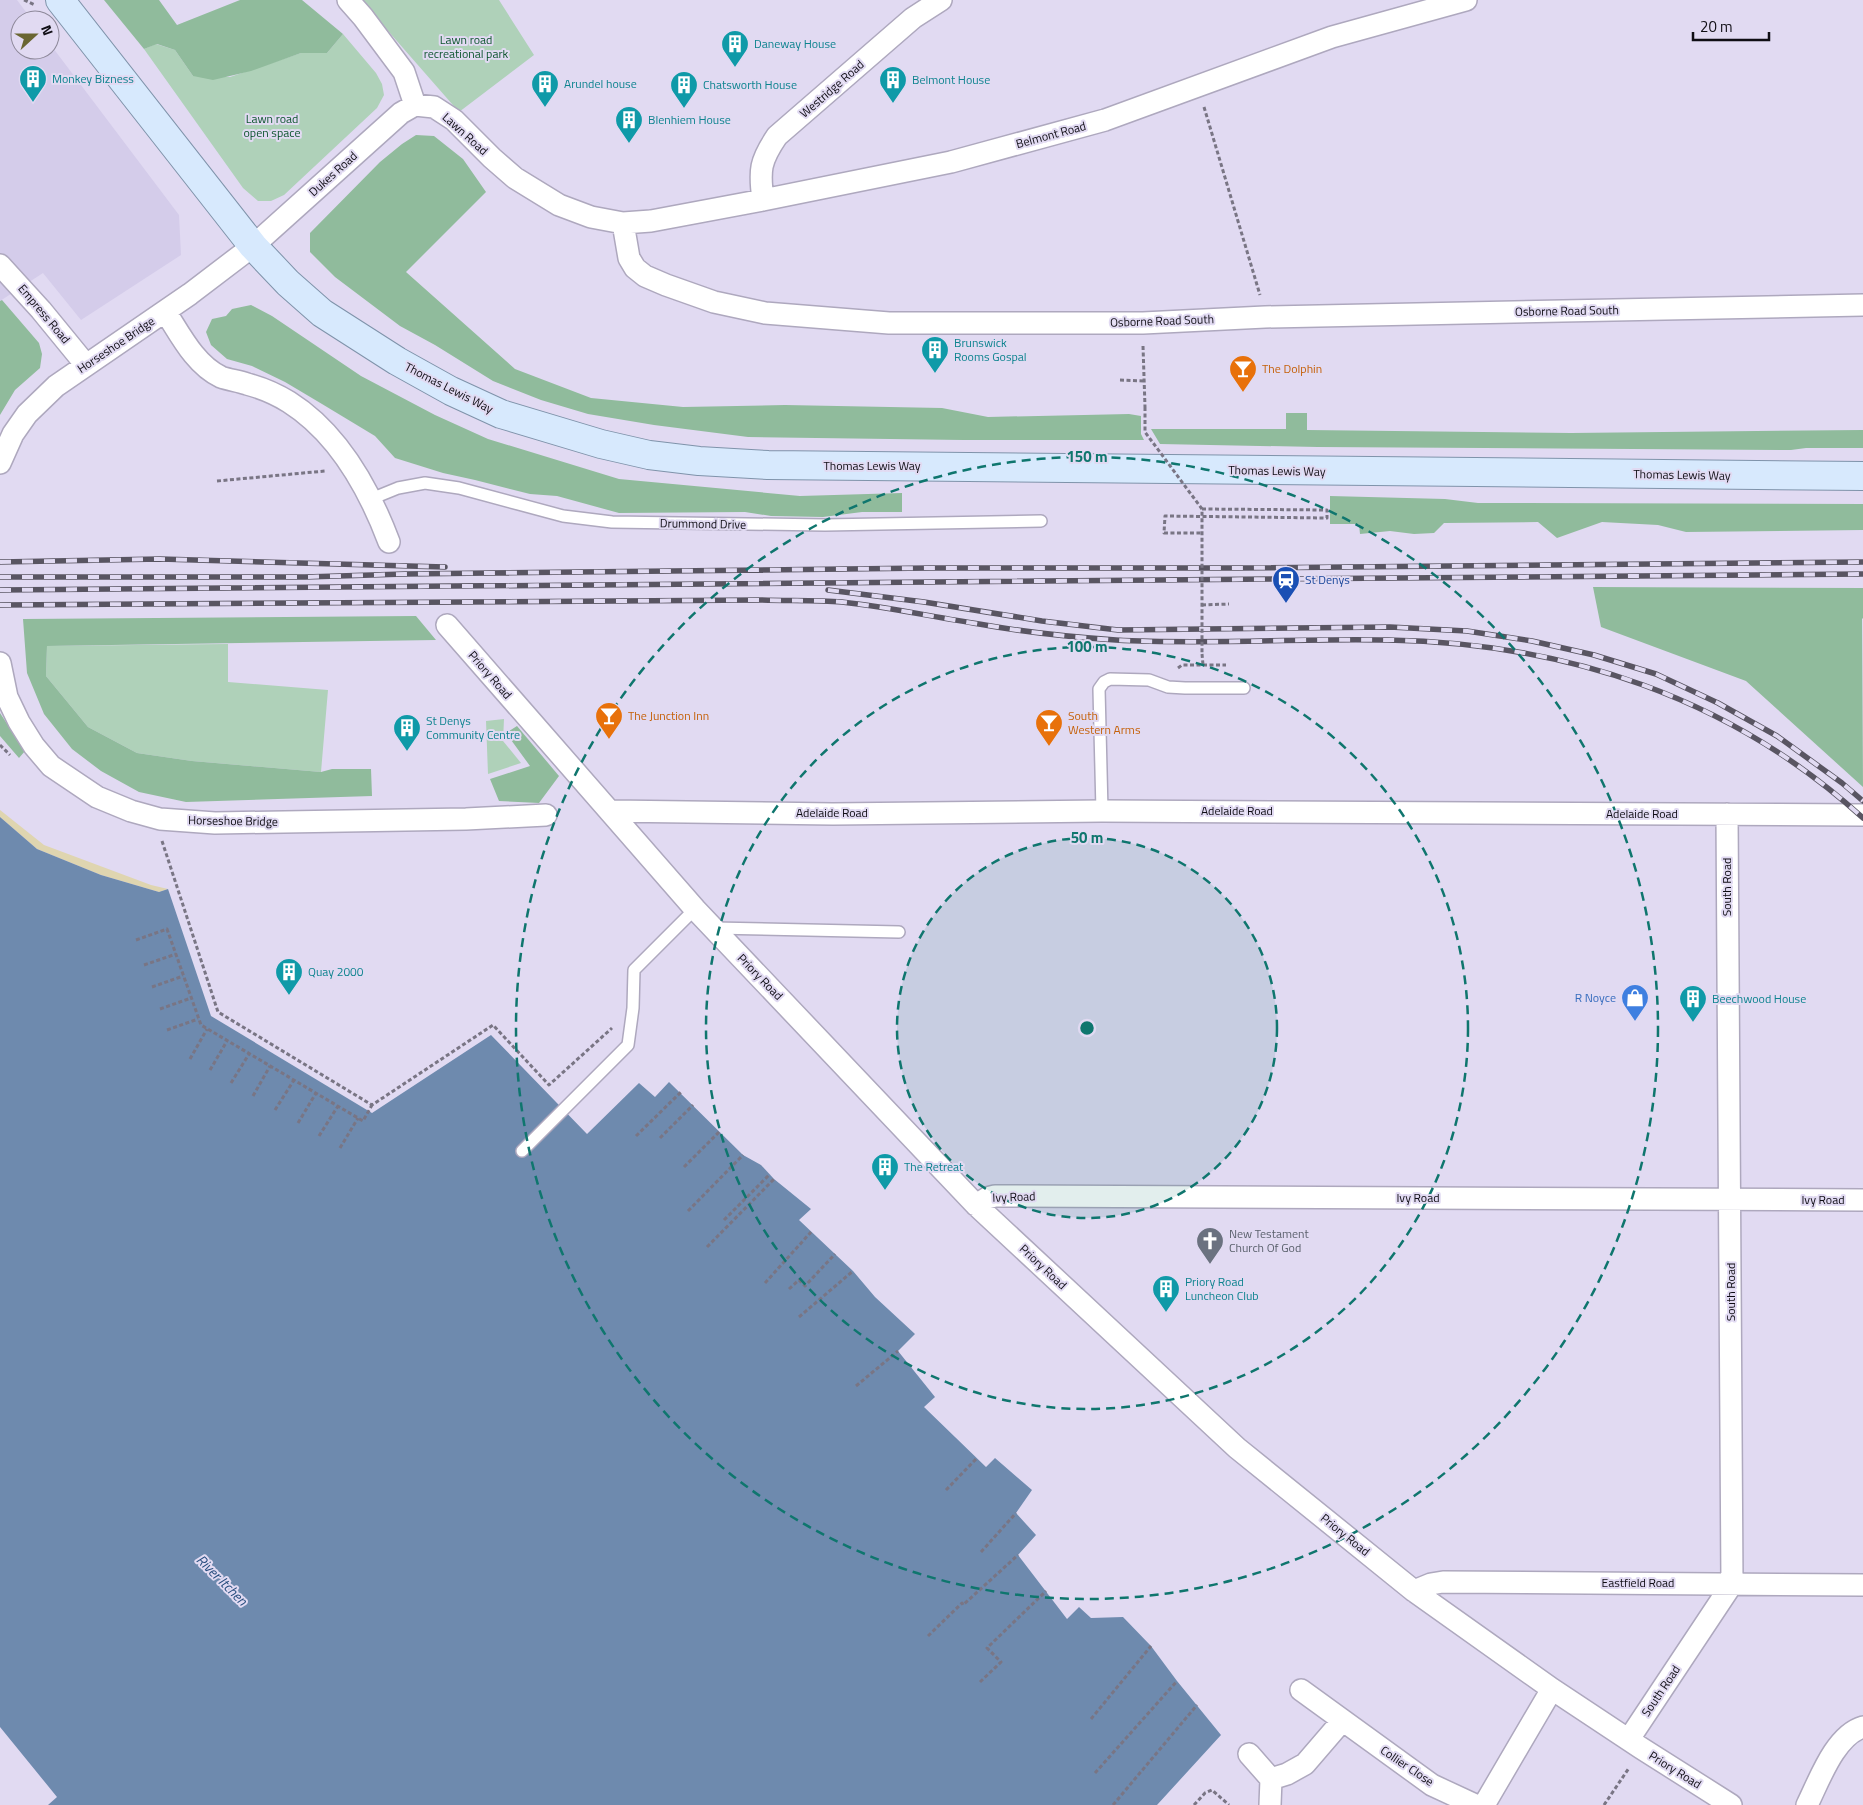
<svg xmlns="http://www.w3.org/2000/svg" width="1863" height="1805" viewBox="0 0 1863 1805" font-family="'Titillium Web',sans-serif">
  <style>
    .built { fill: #d4ccea }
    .green { fill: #afd1b9 }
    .forest { fill: #90bb9c }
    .sand { fill: #dfd5b0 }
    .water { fill: #6e8aae }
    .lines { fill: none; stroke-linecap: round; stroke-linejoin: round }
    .lane-casing { stroke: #aea8be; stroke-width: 14 }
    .street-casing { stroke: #aea8be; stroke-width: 24 }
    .primary-casing { stroke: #7f93aa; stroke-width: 30 }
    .path { stroke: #797584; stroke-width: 3; stroke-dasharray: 4 2.5; stroke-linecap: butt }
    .lane { stroke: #fff; stroke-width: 11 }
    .street { stroke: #fff; stroke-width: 21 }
    .primary { stroke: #d7e9fd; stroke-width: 28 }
    .rail-casing { stroke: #595562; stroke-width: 5.5 }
    .rail { stroke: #e1daf2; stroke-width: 4; stroke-dasharray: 11; stroke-linecap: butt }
    .path-bridge { stroke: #797584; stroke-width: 3; stroke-dasharray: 4 2.5; stroke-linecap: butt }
    .ring { fill: none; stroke: #0f766e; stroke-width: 2.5; stroke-dasharray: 9 6 }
    .labels { text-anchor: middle; stroke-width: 4; stroke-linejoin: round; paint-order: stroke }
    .park-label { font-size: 12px; fill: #0d552e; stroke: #e1daf2 }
    .culture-label { font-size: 12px; fill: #0d838f; stroke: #e1daf2; text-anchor: start }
    .street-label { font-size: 12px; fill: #0f0d14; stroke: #e1daf2 }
    .food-label { font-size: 12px; fill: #c56008; stroke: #e1daf2; text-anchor: start }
    .transit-label { font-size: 12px; fill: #164399; stroke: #e1daf2; text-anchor: start }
    .shop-label { font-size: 12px; fill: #366cbe; stroke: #e1daf2; text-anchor: end }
    .worship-label { font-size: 12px; fill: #5b616d; stroke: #e1daf2; text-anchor: start }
    .water-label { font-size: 14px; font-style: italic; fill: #254c7d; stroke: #e1daf2 }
    .centre { fill: #0f766e; stroke: #e1daf2; stroke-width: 2.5 }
    .ring-label { font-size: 15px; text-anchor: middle; font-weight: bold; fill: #0f766e; stroke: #e1daf2; stroke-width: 4; stroke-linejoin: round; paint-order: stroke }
  </style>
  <rect width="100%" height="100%" fill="#e1daf2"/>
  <path class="built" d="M 0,0 L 17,0 L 32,20 L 20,20 L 20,50 L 50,50 L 50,44 L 179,215 L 181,255 L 81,320 L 43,273 L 0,301 Z"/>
  <path class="green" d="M 361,0 L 499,0 L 534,55 L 459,112 Z
    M 343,34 L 376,73 L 382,84 L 384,95 L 377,108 L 284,195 L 271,201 L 258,201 L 243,188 L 144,49 L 156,44 L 175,50 L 193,76 L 230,77 L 301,53 L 327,53 Z
    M 228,644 L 228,682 L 328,690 L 321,772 L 192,761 L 137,753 L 88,727 L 46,676 L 47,646 Z
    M 504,719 L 503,741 L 521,763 L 488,774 L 486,721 Z"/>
  <path class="forest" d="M 104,0 L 159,0 L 177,25 L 240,0 L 302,0 L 343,34 L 327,53 L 301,53 L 251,71 L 213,80 L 193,76 L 175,50 L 157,44 L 144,49 Z
    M 416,135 L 434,136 L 463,159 L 486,192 L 406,272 L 515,369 L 591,398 L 683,407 L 785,405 L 942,408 L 988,417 L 1129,414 L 1141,416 L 1141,434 L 1144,440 L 963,440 L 748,437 L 654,425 L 588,414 L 541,400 L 493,381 L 435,345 L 400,326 L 335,277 L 310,252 L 310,233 L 380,162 L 402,144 Z
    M 2,300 L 39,343 L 42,354 L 40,368 L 15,390 L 0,415 L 0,301 Z
    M 251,305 L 272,316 L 361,376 L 435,415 L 488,439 L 619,479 L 800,496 L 902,493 L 902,512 L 862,512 L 823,517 L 771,516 L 745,512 L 619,513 L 557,496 L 530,494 L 475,480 L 443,473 L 395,458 L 375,436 L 322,404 L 285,382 L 252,366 L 227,359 L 211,345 L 206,332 L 212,319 L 226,316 L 232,309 Z
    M 1286,413 L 1307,413 L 1307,430 L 1571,433 L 1863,430 L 1863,448 L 1806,448 L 1791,450 L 1318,447 L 1160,444 L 1151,429 L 1286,429 Z
    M 1330,496 L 1445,499 L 1478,503 L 1863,504 L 1863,530 L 1686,532 L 1658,525 L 1602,522 L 1557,538 L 1538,522 L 1444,523 L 1434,533 L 1414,534 L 1390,531 L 1360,534 L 1359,524 L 1330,524 Z
    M 1593,587 L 1863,588 L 1863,618 L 1862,619 L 1863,787 L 1746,681 L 1601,627 Z
    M 416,616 L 436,640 L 47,646 L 46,676 L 88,727 L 137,753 L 192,761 L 321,772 L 332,769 L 371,769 L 372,796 L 186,802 L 139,792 L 101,771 L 72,749 L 44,714 L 27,673 L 23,619 Z
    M 0,713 L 25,751 L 19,758 L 0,736 Z
    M 517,726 L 559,776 L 539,803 L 499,801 L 490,779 L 530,766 L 506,733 Z"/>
  <path class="sand" d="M 0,810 L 44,845 L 151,885 L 168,889 L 159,892 L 101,875 L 37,849 L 0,817 Z"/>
  <path class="water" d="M 0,817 L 37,849 L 101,875 L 159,892 L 168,889 L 211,1016 L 372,1113 L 491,1035 L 587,1134 L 639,1083 L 655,1097 L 669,1082 L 743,1155 L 761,1165 L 774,1179 L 811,1209 L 799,1220 L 853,1271 L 875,1297 L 915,1334 L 898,1351 L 935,1397 L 924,1407 L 986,1467 L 995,1458 L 1032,1490 L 1016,1513 L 1036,1535 L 1018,1555 L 1067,1619 L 1079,1607 L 1091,1618 L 1123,1617 L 1151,1646 L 1177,1681 L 1221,1735 L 1157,1805 L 48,1805 L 57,1797 L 0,1727 Z"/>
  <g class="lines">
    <defs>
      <path id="lane" d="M 371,499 L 398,488 L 425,483 L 459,488 L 563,516 L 612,522 L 825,525 L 1041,521
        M 1102,811 L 1099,689 L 1104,682 L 1110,679 L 1149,680 L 1168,687 L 1185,688 L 1244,688
        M 714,928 L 899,932
        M 522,1151 L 628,1045 L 633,1008 L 634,970 L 695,909"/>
      <path id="street" d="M 348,0 L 363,17 L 404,72 L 415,105 L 434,107 L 454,120 L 492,158 L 515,178 L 559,205 L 591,217 L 623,223 L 629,258 L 635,268 L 645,276 L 666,285 L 714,302 L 765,313 L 889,323 L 1143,323 L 1265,317 L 1863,305
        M 763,200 C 759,170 760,161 777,136 L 913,18 L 941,0
        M 623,223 L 651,221 L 763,200 L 951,162 L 1105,120 L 1332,37 L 1466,0
        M 0,265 L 41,310 L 86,365
        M 165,311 C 180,334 195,365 221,377 C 229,380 239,381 247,384 C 262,388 276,394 289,402 C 338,433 369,489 389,542
        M 0,463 L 13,434 L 27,414 L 56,386 L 190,294 L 253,246 L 401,113 L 415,105
        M 447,625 L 695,909 L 976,1205 L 1237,1448 L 1414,1591 L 1552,1689 L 1641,1748 L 1731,1805
        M 0,663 L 7,697 L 19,722 L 34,746 L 51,766 L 97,797 L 131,811 L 160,819 L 215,823 L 466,819 L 546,815
        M 611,811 L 833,814 L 1102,811 L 1863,815
        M 976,1205 L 987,1198 L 995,1196 L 1863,1200
        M 1414,1591 L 1431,1584 L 1443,1582 L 1863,1585
        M 1301,1690 L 1432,1785 L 1475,1805
        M 1629,1739 L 1732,1584 L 1727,814
        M 1249,1754 L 1271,1779 L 1270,1805
        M 1271,1779 L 1287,1774 L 1305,1764 L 1342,1721
        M 1484,1805 L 1552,1689
        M 1807,1805 C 1819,1781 1835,1735 1863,1727"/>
      <path id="primary" d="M 60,0 L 253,246 L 288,283 L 322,313 L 397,361 L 451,391 L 501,414 L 601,444 L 649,455 L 699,461 L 768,465 L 1863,476"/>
    </defs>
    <use href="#lane" class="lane-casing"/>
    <use href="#street" class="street-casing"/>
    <use href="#primary" class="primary-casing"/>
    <path class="path" d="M 24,0 L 35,5
      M 1204,107 L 1260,295
      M 1143,346 L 1145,407
      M 1120,380 L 1144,381
      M 217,481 L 325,471
      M 1202,509 L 1327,510 L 1327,518 L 1165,516 L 1164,533 L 1203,533
      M 1202,605 L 1229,604
      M 1202,654 L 1203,665
      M 1178,668 L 1182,665 L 1226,665
      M 0,745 L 10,755
      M 162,841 L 218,1012 L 372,1105 L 493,1025 L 549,1085 L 612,1028
      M 136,940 L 167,929 L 201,1025 L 363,1121 L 372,1105
      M 144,965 L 176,954
      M 152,987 L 183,976
      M 160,1009 L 191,998
      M 167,1030 L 198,1019
      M 190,1059 L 207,1029
      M 210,1070 L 227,1041
      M 231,1083 L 249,1054
      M 253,1096 L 270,1066
      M 275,1110 L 294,1080
      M 298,1123 L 316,1093
      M 319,1136 L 338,1106
      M 636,1136 L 681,1092
      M 660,1138 L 693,1105
      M 340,1148 L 358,1118
      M 684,1167 L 720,1131
      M 688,1211 L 743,1155
      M 724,1220 L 770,1174
      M 707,1247 L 774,1179
      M 765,1283 L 811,1232
      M 789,1289 L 799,1280 L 805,1286 L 835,1254
      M 799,1317 L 853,1271
      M 856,1386 L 898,1351
      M 946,1490 L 977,1458
      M 981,1552 L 1016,1513
      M 928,1636 L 962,1603 L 963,1605 L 1018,1555
      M 980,1682 L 1001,1662 L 987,1648 L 1046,1591
      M 1091,1719 L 1151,1646
      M 1095,1773 L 1177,1681
      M 1113,1805 L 1197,1705
      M 1194,1805 L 1205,1793 L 1212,1790 L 1229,1805
      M 1604,1805 L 1629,1768"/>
    <use href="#lane" class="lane"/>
    <use href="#street" class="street"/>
    <use href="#primary" class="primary"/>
    <defs>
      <path id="rail" d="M 0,562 L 160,559 L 445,567
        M 0,577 L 305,577 L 405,574 L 930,568 L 1238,568 L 1863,562
        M 0,590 L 1863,574
        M 828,590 L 924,602 L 1042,621 L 1118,630 L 1390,627 L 1467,631 L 1532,641 L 1594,655 L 1656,674 L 1718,703 L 1777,736 L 1842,783 L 1863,801
        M 0,605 L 761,600 C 788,601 815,600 842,602 C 888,607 933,617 979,624 C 1024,632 1070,637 1116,640 C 1206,645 1297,638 1388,640 C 1566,643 1730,697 1863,818"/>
    </defs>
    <use href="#rail" class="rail-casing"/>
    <use href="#rail" class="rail"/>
    <path class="path-bridge" d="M 1145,407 L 1145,432 L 1202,509 L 1202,654"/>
  </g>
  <circle cx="1087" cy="1028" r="190" fill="#0f766e" fill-opacity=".12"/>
  <g class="ring">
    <circle cx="1087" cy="1028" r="190"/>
    <circle cx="1087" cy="1028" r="381"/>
    <circle cx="1087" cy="1028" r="571"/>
  </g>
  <defs>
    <symbol id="building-pin" viewBox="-11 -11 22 30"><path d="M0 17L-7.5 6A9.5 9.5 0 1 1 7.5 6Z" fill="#0f9aa8" stroke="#e1daf2"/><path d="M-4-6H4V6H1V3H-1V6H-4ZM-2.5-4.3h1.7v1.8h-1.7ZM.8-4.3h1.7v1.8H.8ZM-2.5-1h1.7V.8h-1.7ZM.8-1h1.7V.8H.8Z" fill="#fff"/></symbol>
    <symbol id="bar-pin" viewBox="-11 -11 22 30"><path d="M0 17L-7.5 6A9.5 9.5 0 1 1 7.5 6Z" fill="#e8710a" stroke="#e1daf2"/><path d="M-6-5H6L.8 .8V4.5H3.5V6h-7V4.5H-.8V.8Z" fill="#fff"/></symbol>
    <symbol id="station-pin" viewBox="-11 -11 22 30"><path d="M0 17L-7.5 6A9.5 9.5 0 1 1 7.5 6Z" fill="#1a4fb4" stroke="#e1daf2"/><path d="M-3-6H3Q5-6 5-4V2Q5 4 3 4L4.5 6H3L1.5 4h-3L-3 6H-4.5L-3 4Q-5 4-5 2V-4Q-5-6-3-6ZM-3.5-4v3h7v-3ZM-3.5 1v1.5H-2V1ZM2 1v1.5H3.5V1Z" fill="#fff"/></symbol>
    <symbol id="shop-pin" viewBox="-11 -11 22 30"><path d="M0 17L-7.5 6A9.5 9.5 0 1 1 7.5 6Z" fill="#3f7fe0" stroke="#e1daf2"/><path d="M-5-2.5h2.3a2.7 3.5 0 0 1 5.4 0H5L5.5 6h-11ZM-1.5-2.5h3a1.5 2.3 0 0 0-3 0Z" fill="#fff"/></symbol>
    <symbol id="church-pin" viewBox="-11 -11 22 30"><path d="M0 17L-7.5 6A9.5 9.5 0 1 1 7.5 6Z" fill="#6b7280" stroke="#e1daf2"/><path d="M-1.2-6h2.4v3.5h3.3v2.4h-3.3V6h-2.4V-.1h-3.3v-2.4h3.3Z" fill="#fff"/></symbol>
  </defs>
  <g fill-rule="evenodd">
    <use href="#building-pin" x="719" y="28" width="32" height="43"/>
    <use href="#building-pin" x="17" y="63" width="32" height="43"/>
    <use href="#building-pin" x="877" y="64" width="32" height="43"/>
    <use href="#building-pin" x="529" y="68" width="32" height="43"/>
    <use href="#building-pin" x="668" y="69" width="32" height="43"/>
    <use href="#building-pin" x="613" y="104" width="32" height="43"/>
    <use href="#building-pin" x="919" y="334" width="32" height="43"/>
    <use href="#bar-pin" x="1227" y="353" width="32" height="43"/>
    <use href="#station-pin" x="1270" y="564" width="32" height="43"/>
    <use href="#bar-pin" x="593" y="700" width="32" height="43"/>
    <use href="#bar-pin" x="1033" y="707" width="32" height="43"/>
    <use href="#building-pin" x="391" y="712" width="32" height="43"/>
    <use href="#building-pin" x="273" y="956" width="32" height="43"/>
    <use href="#shop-pin" x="1619" y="982" width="32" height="43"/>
    <use href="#building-pin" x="1677" y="983" width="32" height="43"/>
    <use href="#building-pin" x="869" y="1151" width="32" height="43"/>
    <use href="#church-pin" x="1194" y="1225" width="32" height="43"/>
    <use href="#building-pin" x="1150" y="1273" width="32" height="43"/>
  </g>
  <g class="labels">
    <g class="park-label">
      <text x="466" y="44">Lawn road<tspan x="466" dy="14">recreational park</tspan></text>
      <text x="272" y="123">Lawn road<tspan x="272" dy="14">open space</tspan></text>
    </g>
    <g class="culture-label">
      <text x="754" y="48">Daneway House</text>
      <text x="52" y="83">Monkey Bizness</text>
      <text x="912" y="84">Belmont House</text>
      <text x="564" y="88">Arundel house</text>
      <text x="703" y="89">Chatsworth House</text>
      <text x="648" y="124">Blenhiem House</text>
      <text x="954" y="347">Brunswick<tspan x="954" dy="14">Rooms Gospal</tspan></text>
      <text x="426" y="725">St Denys<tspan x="426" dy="14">Community Centre</tspan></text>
      <text x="308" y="976">Quay 2000</text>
      <text x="1712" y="1003">Beechwood House</text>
      <text x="904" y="1171">The Retreat</text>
      <text x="1185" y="1286">Priory Road<tspan x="1185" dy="14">Luncheon Club</tspan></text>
    </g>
    <g class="street-label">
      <text transform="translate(832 89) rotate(-41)" y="4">Westridge Road</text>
      <text transform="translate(465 134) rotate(42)" y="4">Lawn Road</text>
      <text transform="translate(1051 135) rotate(-15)" y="4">Belmont Road</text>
      <text transform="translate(333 174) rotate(-42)" y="4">Dukes Road</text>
      <text transform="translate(1567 311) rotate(-1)" y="4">Osborne Road South</text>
      <text transform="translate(44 314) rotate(50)" y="4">Empress Road</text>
      <text transform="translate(1162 321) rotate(-2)" y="4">Osborne Road South</text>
      <text transform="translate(116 345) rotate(-34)" y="4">Horseshoe Bridge</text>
      <text transform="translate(449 388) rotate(27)" y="4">Thomas Lewis Way</text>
      <text x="872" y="470">Thomas Lewis Way</text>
      <text transform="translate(1277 471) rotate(1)" y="4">Thomas Lewis Way</text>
      <text transform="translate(1682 475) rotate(1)" y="4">Thomas Lewis Way</text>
      <text transform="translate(703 524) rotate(1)" y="4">Drummond Drive</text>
      <text transform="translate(490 675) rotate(49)" y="4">Priory Road</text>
      <text x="1237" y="815">Adelaide Road</text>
      <text x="832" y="817">Adelaide Road</text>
      <text x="1642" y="818">Adelaide Road</text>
      <text transform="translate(233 821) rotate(1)" y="4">Horseshoe Bridge</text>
      <text transform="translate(1727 887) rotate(-90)" y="4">South Road</text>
      <text transform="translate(760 977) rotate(46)" y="4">Priory Road</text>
      <text transform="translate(1014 1197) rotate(-2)" y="4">Ivy Road</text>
      <text x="1418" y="1202">Ivy Road</text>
      <text x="1823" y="1204">Ivy Road</text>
      <text transform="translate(1043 1267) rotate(43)" y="4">Priory Road</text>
      <text transform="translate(1731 1292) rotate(-90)" y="4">South Road</text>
      <text transform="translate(1345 1535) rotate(39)" y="4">Priory Road</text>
      <text x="1638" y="1587">Eastfield Road</text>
      <text transform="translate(1661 1691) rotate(-56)" y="4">South Road</text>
      <text transform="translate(1407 1766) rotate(34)" y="4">Collier Close</text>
      <text transform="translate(1675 1770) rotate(32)" y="4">Priory Road</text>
    </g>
    <g class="food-label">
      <text x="1262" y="373">The Dolphin</text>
      <text x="628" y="720">The Junction Inn</text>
      <text x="1068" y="720">South<tspan x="1068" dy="14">Western Arms</tspan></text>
    </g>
    <g class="transit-label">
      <text x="1305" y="584">St Denys</text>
    </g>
    <g class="shop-label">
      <text x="1616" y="1002">R Noyce</text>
    </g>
    <g class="worship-label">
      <text x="1229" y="1238">New Testament<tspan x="1229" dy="14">Church Of God</tspan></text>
    </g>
    <g class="water-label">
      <text transform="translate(222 1580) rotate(45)" y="5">River Itchen</text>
    </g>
  </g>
  <circle cx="1087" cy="1028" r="8" class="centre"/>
  <g class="ring-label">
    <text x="1087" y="462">150 m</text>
    <text x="1087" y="652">100 m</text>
    <text x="1087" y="843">50 m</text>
  </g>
  <g transform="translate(35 35) rotate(69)"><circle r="24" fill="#e1daf2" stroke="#8d8899"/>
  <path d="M0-4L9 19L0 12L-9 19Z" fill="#6a6632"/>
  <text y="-8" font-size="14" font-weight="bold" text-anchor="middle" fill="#0f0d14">N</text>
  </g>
  <path d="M1693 32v8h76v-8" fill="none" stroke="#0f0d14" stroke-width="2.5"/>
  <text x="1700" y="32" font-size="15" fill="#0f0d14" stroke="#e1daf2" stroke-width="4" paint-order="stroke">20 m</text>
</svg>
